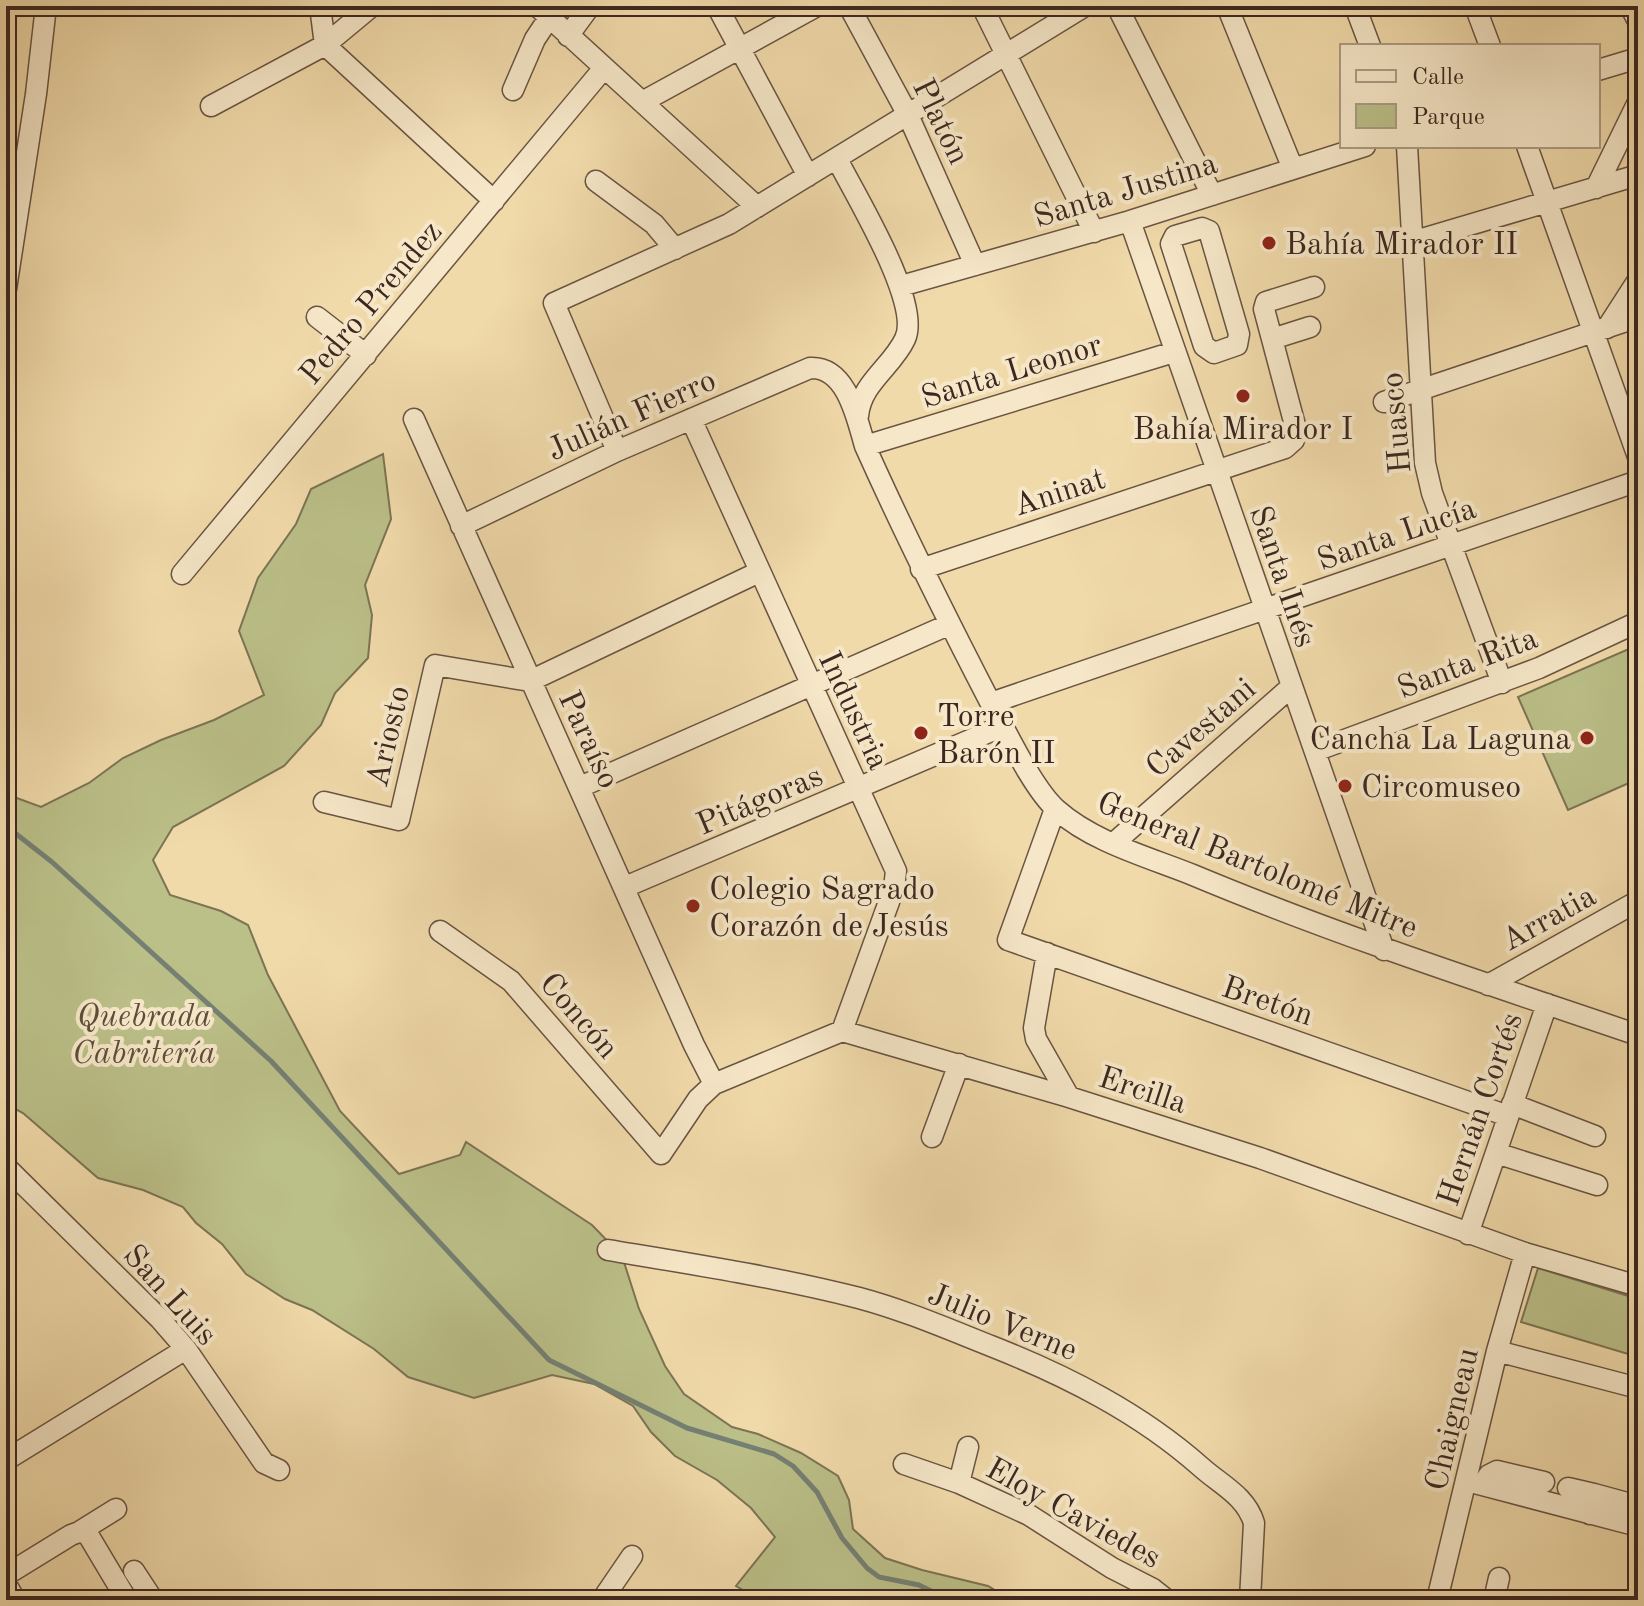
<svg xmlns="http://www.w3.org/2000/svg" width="1644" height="1606" viewBox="0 0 1644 1606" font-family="'Old Standard TT',serif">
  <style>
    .green { fill: #bbbf88; stroke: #7c7454; stroke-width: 2 }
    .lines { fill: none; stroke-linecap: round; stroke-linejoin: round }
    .stream { stroke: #758073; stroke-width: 5 }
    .minor-casing { stroke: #695443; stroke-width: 23 }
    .minor { stroke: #f6e7c8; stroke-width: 20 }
    .poi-dot { fill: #8f2418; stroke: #f6e7c8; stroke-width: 3 }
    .labels { text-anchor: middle; stroke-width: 8; stroke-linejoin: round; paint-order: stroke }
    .street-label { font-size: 32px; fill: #3c2821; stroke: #f6e7c8 }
    .poi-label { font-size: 32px; fill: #3c2821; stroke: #f6e7c8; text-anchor: start }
    .park-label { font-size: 32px; font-style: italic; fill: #5c4e3b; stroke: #f6e7c8 }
  </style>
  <rect width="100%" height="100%" fill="#f1daaa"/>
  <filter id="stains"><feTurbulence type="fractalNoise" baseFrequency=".0025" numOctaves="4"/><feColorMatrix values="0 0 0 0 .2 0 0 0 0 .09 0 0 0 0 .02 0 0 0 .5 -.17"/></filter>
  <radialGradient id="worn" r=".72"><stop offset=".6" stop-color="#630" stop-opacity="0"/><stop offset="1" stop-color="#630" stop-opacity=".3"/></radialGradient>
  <path class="green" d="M 383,454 L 391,519 L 365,585 L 372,615 L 368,658 L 335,693 L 321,725 L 284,766 L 173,827 L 153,860 L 170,895 L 221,911 L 248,925 L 268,975 L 340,1111 L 399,1174 L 460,1155 L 466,1142 L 592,1225 L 622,1256 L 639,1309 L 665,1366 L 684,1394 L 732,1427 L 758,1434 L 801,1453 L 838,1476 L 849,1500 L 853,1529 L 885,1558 L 922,1570 L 988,1586 L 1011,1600 L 760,1600 L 736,1586 L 775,1537 L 751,1508 L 717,1480 L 675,1456 L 651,1432 L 633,1406 L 594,1384 L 552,1375 L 474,1398 L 408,1377 L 374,1349 L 312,1310 L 285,1299 L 246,1274 L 222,1244 L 196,1223 L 183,1207 L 143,1190 L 98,1178 L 23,1113 L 6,1104 L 6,794 L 41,807 L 89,783 L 123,758 L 161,740 L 214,720 L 264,695 L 239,631 L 258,578 L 296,524 L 311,489 Z
    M 1638,645 L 1638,779 L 1568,810 L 1518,697 Z
    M 1538,1268 L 1638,1299 L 1638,1357 L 1521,1322 Z"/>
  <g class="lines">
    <path class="stream" d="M 6,826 L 52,862 L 271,1061 L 549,1360 L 687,1428 L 774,1454 L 793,1466 L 817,1492 L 842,1538 L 867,1568 L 879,1577 L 919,1585 L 931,1591 L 941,1600"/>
    <defs>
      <path id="minor" d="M 320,6 L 325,45 L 494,201
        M 537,6 L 757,207
        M 717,6 L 808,176
        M 849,6 L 908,115 L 975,265
        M 982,6 L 1094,232
        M 1117,6 L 1212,195
        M 1227,6 L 1293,169
        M 1355,6 L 1370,46
        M 1475,6 L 1490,46
        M 1630,6 L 1638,21
        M 568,36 L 590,6
        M 1598,70 L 1638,58
        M 513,90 L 535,39 L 549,18
        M 642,102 L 817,6
        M 211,106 L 325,45 L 372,6
        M 1407,146 L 1425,463 L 1432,493 L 1502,683
        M 1527,146 L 1638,457
        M 837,159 C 855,195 922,303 905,339 C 892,367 861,383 858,416
        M 596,181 L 654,224 L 675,249
        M 1596,188 L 1638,102
        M 1130,221 L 1384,950
        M 1202,228 L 1209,231 L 1239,334 L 1237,345 L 1214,353 L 1204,346 L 1171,244 L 1175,236 Z
        M 1415,241 L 1638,175
        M 901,286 L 1130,221 L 1365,146
        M 6,289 L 36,94 L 46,6
        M 317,317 L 366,355
        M 1607,328 L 1638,280
        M 1272,339 L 1310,327
        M 1384,402 L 1638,317
        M 414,419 L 694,1045 L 714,1084
        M 691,419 L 896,871 L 894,888 L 842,1031
        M 865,446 L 1174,352
        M 617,451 L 554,303 L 729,224 L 1085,6
        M 461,526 L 617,451 L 810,368 C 847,366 857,419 865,446 C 904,533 946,617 990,702 C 1006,731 1033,789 1057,810 C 1093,842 1148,857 1193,875 C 1339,936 1488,984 1638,1035
        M 921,569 L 1285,448 L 1294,440 L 1296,429 L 1264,309 L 1266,302 L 1314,287
        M 182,574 L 604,68
        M 991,703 L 1638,481
        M 1315,751 L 1539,668 L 1638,622
        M 580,787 L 948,625
        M 324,802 L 399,820 L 435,665 L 530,681 L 759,572
        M 1055,809 L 1008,940 L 1508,1116
        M 1114,843 L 1291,687
        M 625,887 L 1003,726
        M 440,931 L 511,981 L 661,1154 L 698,1099 L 714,1084 L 842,1031 L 1069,1097 L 1260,1158 L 1525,1253 L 1638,1286
        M 1047,953 L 1034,1028 L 1036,1039 L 1069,1097
        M 1488,985 L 1638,901
        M 1512,1104 L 1595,1136
        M 932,1137 L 959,1064
        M 1496,1153 L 1597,1185
        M 6,1167 L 160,1319 L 186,1349 L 264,1463 L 279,1470
        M 1468,1234 L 1547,1004
        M 608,1250 C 692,1264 776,1277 859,1298 C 904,1310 948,1329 991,1346 C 1067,1376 1140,1413 1201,1467 C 1221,1485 1246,1496 1254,1523 L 1250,1600
        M 1497,1351 L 1638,1388
        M 6,1460 L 186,1349
        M 904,1464 L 959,1483 L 1029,1515 L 1112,1568 L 1153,1589 L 1167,1600
        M 1467,1481 L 1638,1526
        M 959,1483 L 968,1447
        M 1482,1485 L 1489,1475 L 1497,1471 L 1544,1482
        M 1568,1488 L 1594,1494
        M 1590,1514 L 1594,1494 L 1638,1506
        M 79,1532 L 116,1509
        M 134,1571 L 153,1600
        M 6,1575 L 71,1535 L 79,1532 L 87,1533 L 127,1600
        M 6,1584 L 15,1600
        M 602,1600 L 632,1556
        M 1437,1600 L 1497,1351 L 1525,1253
        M 1494,1600 L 1499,1578"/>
    </defs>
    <use href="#minor" class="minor-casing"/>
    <use href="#minor" class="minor"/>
  </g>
  <g class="poi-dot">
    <circle cx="1269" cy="243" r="8"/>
    <circle cx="1243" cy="396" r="8"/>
    <circle cx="921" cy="733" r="8"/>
    <circle cx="1587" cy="738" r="8"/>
    <circle cx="1345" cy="786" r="8"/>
    <circle cx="693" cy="906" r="8"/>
  </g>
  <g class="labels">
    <g class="street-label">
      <text transform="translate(942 121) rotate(64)" y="11">Platón</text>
      <text transform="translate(1125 189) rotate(-17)" y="11">Santa Justina</text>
      <text transform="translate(370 302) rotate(-50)" y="11">Pedro Prendez</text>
      <text transform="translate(1011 370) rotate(-17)" y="11">Santa Leonor</text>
      <text transform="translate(631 414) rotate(-24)" y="11">Julián Fierro</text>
      <text transform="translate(1395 423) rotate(-95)" y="11">Huasco</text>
      <text transform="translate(1059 491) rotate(-18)" y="11">Aninat</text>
      <text transform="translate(1396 533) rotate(-19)" y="11">Santa Lucía</text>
      <text transform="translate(1284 576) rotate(71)" y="11">Santa Inés</text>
      <text transform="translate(1467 662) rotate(-21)" y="11">Santa Rita</text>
      <text transform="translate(855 710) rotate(65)" y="11">Industria</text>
      <text transform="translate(1200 727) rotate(-41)" y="11">Cavestani</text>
      <text transform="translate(387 736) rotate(-77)" y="11">Ariosto</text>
      <text transform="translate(590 739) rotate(65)" y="11">Paraíso</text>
      <text transform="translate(759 799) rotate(-23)" y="11">Pitágoras</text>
      <text transform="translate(1258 864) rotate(22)" y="11">General Bartolomé Mitre</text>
      <text transform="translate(1548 917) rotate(-29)" y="11">Arratia</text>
      <text transform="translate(1268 1000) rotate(19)" y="11">Bretón</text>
      <text transform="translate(580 1015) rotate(49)" y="11">Concón</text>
      <text transform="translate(1143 1089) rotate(18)" y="11">Ercilla</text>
      <text transform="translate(1479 1109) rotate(-71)" y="11">Hernán Cortés</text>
      <text transform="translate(171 1294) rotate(48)" y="11">San Luis</text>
      <text transform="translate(1003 1321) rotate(22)" y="11">Julio Verne</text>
      <text transform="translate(1451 1419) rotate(-77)" y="11">Chaigneau</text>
      <text transform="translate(1074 1512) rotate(29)" y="11">Eloy Caviedes</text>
    </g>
    <g class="poi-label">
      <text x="1285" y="254">Bahía Mirador II</text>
      <text x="1243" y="439" text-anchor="middle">Bahía Mirador I</text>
      <text x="937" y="726">Torre<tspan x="937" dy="37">Barón II</tspan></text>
      <text x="1571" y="749" text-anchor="end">Cancha La Laguna</text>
      <text x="1361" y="797">Circomuseo</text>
      <text x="709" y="899">Colegio Sagrado<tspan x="709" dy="37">Corazón de Jesús</tspan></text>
    </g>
    <g class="park-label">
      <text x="144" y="1026">Quebrada<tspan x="144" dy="37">Cabritería</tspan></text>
    </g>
  </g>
  <rect width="1644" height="1606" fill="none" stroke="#f1daaa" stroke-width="32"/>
  <rect x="8" y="8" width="1628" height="1590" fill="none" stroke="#3c2821" stroke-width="4"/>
  <rect x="16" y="16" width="1612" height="1574" fill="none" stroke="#3c2821" stroke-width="2"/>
  <rect x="1340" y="44" width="260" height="104" fill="#f6e7c8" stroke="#ac9b85" stroke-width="2"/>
  <rect x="1356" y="70" width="40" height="12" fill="#f6e7c8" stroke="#ac9b85" stroke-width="2"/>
  <text x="1412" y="84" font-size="24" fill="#3c2821">Calle</text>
  <rect x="1356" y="104" width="40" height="24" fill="#bbbf88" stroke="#ac9b85" stroke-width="2"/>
  <text x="1412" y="124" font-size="24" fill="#3c2821">Parque</text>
  <rect width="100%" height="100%" filter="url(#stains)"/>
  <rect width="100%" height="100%" fill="url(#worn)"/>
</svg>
